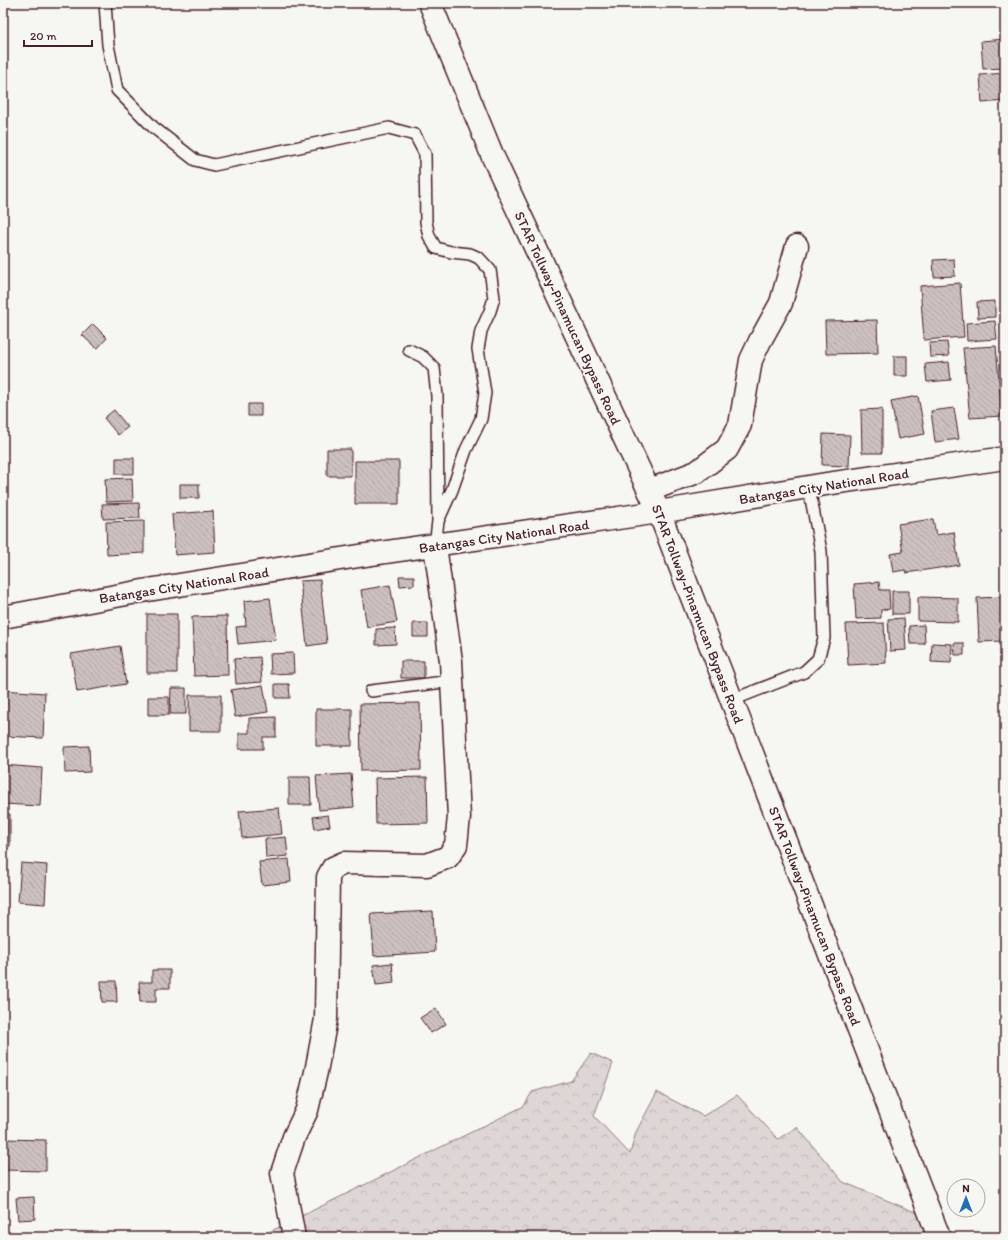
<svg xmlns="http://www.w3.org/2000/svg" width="1008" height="1240" viewBox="0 0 1008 1240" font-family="Itim,sans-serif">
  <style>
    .forest { fill: url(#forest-crowns); stroke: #947a80 }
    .building { fill: url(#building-back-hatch); stroke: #4a1f2b }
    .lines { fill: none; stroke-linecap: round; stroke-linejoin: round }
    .lane-casing { stroke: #4a1f2b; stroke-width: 14 }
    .street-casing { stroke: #4a1f2b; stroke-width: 25 }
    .secondary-casing { stroke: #4a1f2b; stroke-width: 25 }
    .primary-casing { stroke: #4a1f2b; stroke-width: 25 }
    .lane { stroke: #f6f6f2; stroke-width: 11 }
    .street { stroke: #f6f6f2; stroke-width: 22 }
    .secondary { stroke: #f6f6f2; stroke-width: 22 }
    .primary { stroke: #f6f6f2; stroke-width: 22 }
    .labels { text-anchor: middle; stroke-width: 4; stroke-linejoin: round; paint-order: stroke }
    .street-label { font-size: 14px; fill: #4a1f2b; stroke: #f6f6f2 }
  </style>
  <defs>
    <pattern id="forest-crowns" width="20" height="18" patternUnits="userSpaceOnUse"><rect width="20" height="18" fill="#ddd6d5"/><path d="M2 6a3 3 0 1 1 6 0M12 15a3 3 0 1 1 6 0" fill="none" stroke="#bfb7b7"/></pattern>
    <pattern id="building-back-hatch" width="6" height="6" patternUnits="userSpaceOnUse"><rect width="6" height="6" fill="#ccc1c0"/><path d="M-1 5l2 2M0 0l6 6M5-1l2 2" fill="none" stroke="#b1a5a5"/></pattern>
  </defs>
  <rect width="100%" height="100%" fill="#f6f6f2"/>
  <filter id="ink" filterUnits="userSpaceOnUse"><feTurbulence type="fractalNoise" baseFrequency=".025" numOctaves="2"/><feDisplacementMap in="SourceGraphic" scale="8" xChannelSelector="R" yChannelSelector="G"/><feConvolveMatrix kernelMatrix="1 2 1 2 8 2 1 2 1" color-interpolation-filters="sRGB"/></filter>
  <g filter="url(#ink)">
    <path class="forest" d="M 591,1053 L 613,1063 L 594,1116 L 630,1154 L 636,1132 L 657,1092 L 703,1116 L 737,1095 L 778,1139 L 797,1127 L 843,1182 L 934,1220 L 948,1237 L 259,1237 L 524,1106 L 532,1092 L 571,1081 Z"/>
    <path class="building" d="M 1005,39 L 1005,68 L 983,69 L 981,41 Z
      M 1005,73 L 1005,101 L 982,103 L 980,75 Z
      M 954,259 L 955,276 L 934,277 L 933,260 Z
      M 960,283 L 964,337 L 924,340 L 920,286 Z
      M 995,301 L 995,317 L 978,318 L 977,302 Z
      M 877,320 L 878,353 L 826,354 L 825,321 Z
      M 995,321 L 997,339 L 967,341 L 966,323 Z
      M 93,324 L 107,338 L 97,349 L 82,335 Z
      M 947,342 L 949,356 L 930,357 L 929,343 Z
      M 996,346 L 1002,416 L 970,418 L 963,348 Z
      M 894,356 L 907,356 L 907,376 L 894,376 Z
      M 949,362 L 951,380 L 927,382 L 925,364 Z
      M 918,396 L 925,434 L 898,439 L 891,401 Z
      M 248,404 L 261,404 L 261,416 L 248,416 Z
      M 954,408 L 959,439 L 935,442 L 931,411 Z
      M 882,409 L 882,453 L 862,453 L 861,410 Z
      M 114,410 L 128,427 L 118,435 L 104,418 Z
      M 823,434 L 850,435 L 849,466 L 822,465 Z
      M 327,449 L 351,449 L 351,476 L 327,476 Z
      M 116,458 L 134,458 L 134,474 L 116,474 Z
      M 355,461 L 399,461 L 399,504 L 355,504 Z
      M 132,478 L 133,501 L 106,502 L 105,479 Z
      M 180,484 L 199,484 L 199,498 L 180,498 Z
      M 139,503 L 140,518 L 103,519 L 102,504 Z
      M 213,511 L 215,552 L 175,555 L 172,514 Z
      M 933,519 L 936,535 L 954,532 L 959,565 L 906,573 L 905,570 L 893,572 L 890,554 L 903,552 L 898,524 Z
      M 144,521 L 144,553 L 107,555 L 106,522 Z
      M 399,576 L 414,576 L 414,585 L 400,586 Z
      M 320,580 L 327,643 L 307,646 L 300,581 Z
      M 879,582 L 880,590 L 889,590 L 890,609 L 881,610 L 881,618 L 856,619 L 854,584 Z
      M 390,585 L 397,622 L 367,627 L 361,590 Z
      M 892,591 L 909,591 L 909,614 L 892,614 Z
      M 918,597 L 958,598 L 958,622 L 918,621 Z
      M 1002,597 L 1004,641 L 979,642 L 977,598 Z
      M 270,598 L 276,640 L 238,644 L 236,627 L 246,626 L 244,601 Z
      M 147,614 L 177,614 L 177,673 L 147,673 Z
      M 227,616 L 228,675 L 194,676 L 192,617 Z
      M 904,618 L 906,650 L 890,651 L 888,619 Z
      M 413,623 L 428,623 L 428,637 L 413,637 Z
      M 884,623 L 886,663 L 848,665 L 846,624 Z
      M 924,625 L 925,644 L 910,644 L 909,626 Z
      M 395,628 L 396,644 L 376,645 L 376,629 Z
      M 932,643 L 952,644 L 951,663 L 931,662 Z
      M 954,643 L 964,643 L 964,655 L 955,655 Z
      M 120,646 L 126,684 L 77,692 L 71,654 Z
      M 293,653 L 294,673 L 271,674 L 270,654 Z
      M 260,657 L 262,682 L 236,684 L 234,659 Z
      M 401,661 L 424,661 L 424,678 L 401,678 Z
      M 275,684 L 289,684 L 290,698 L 275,698 Z
      M 263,685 L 268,712 L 235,717 L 231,690 Z
      M 171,688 L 186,688 L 186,714 L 170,714 Z
      M 3,690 L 45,693 L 43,738 L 3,736 Z
      M 189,695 L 221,695 L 221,731 L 189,731 Z
      M 148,697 L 169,697 L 169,715 L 148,715 Z
      M 420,703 L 421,770 L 361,771 L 360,704 Z
      M 316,709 L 352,709 L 352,746 L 316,746 Z
      M 276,717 L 276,737 L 263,737 L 263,749 L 239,749 L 239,733 L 249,733 L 249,718 Z
      M 89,746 L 90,772 L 65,773 L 64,747 Z
      M 3,765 L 42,768 L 40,806 L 3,804 Z
      M 351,774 L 354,807 L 319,810 L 316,776 Z
      M 289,777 L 310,777 L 311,805 L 289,805 Z
      M 427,777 L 428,823 L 376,824 L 375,778 Z
      M 279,808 L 282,834 L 242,838 L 239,811 Z
      M 3,814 L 10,814 L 10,846 L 3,846 Z
      M 328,815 L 330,826 L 315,829 L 313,817 Z
      M 286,837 L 288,856 L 266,858 L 265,839 Z
      M 289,859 L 291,882 L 262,885 L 259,862 Z
      M 21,863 L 47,865 L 45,904 L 18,902 Z
      M 433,911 L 435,952 L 374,956 L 371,914 Z
      M 392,963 L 394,983 L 376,985 L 373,965 Z
      M 152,970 L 170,970 L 170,988 L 156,988 L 156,1002 L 140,1002 L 139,982 L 152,982 Z
      M 101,981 L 116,981 L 117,1002 L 102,1002 Z
      M 436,1008 L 446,1024 L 431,1033 L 420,1018 Z
      M 4,1139 L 46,1140 L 46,1171 L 3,1170 Z
      M 34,1197 L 35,1219 L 18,1220 L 16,1198 Z"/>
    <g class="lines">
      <defs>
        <path id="lane" d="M 105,3 L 108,45 L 117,90 L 153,127 L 195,160 L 214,165 L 389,128 L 415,135 L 425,154 L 426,222 L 429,236 L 436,248 L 451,252 L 470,254 L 479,258 L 490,270 L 494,298 L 490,311 L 481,331 L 478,349 L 485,393 L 481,419 L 466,450 L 452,490 L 438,521
          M 409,350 L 423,357 L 434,368 L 437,396 L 438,521 L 435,546
          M 371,691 L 452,681
          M 732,700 L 804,672 L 818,659 L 824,638 L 821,551 L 809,488"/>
        <path id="street" d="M 650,490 L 697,472 L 727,449 L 740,425 L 751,360 L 760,341 L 781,303 L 797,246
          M 294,1237 L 282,1173 L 294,1137 L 307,1110 L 316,1072 L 326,1019 L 328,877 L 333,868 L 344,863 L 427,865 L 448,857 L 456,845 L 459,817 L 451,661 L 435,546"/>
        <path id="secondary" d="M 3,617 L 148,590 L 359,556 L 659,512 L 826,484 L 1005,458"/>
        <path id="primary" d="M 430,3 L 493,157 L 659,512 L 939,1237"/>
      </defs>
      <use href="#lane" class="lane-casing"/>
      <use href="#street" class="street-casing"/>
      <use href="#secondary" class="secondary-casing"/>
      <use href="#primary" class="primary-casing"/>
      <use href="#lane" class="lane"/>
      <use href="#street" class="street"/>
      <use href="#secondary" class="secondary"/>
      <use href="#primary" class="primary"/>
    </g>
  </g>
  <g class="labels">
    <g class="street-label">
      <text transform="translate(568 318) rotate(65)" y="5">STAR Tollway-Pinamucan Bypass Road</text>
      <text transform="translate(824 486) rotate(-9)" y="5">Batangas City National Road</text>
      <text transform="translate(504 536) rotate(-8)" y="5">Batangas City National Road</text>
      <text transform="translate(184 585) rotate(-9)" y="5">Batangas City National Road</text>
      <text transform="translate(698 614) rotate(69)" y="5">STAR Tollway-Pinamucan Bypass Road</text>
      <text transform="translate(815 916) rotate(69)" y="5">STAR Tollway-Pinamucan Bypass Road</text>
    </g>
  </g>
  <rect width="1008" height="1240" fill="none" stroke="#f6f6f2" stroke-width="16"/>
  <rect x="8" y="8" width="992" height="1224" fill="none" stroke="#4a1f2b" stroke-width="1.5" filter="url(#ink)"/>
  <g transform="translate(966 1198)"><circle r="19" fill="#f6f6f2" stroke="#b1a0a2"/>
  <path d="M0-3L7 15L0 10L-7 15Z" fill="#1f6fb2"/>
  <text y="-6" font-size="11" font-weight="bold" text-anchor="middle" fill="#4a1f2b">N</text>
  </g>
  <path d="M24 40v6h68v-6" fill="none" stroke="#4a1f2b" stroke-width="2"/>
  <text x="30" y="40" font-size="12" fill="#4a1f2b" stroke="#f6f6f2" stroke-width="3" paint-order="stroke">20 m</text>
</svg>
